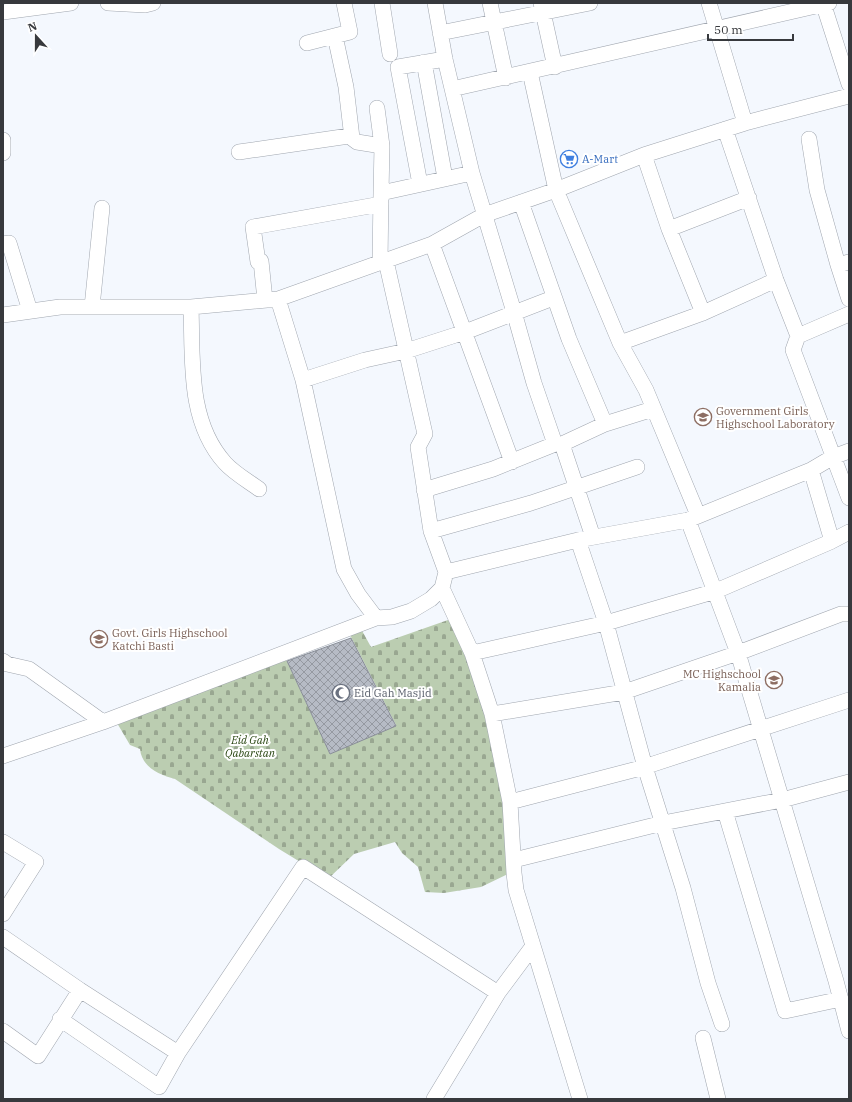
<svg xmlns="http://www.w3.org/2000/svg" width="852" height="1102" viewBox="0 0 852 1102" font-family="'IBM Plex Serif',serif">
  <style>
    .cemetery { fill: url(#cemetery-stones) }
    .building { fill: url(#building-cross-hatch); stroke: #898e97 }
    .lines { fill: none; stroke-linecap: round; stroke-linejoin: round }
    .minor-casing { stroke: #a0a6af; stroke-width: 16 }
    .minor { stroke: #fff; stroke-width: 15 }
    .labels { text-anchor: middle; stroke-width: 4; stroke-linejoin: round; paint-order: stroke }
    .shop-label { font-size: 11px; fill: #366cbe; stroke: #fff; text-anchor: start }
    .education-label { font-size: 11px; fill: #785e54; stroke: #fff; text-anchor: start }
    .worship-label { font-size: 11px; fill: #5b616d; stroke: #fff; text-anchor: start }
    .park-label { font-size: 11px; font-style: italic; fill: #2a4713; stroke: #fff }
  </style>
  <defs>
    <pattern id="cemetery-stones" width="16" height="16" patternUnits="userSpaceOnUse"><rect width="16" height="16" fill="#bbcdb1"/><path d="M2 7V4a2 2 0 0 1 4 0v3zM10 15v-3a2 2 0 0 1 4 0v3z" fill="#99a791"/></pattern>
    <pattern id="building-cross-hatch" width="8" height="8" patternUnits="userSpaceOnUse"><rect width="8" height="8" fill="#b6bbc5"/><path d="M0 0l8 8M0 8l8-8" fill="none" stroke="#9599a1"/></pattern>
  </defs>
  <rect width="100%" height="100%" fill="#f4f8fe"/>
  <path class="cemetery" d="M 448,620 L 469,653 L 506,801 L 512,872 L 481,887 L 444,893 L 425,892 L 418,867 L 402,853 L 395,842 L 354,854 L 328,879 L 279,849 L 175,779 C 160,775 142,768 140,749 L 130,745 L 117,723 L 285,657 L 330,754 L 396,725 L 348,631 L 360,627 L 371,647 Z"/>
  <path class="building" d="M 351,638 L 396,726 L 330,754 L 287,661 Z"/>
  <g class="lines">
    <defs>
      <path id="minor" d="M 108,3 L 145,5 L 153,3
        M 382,3 L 390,54
        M 435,3 L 445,59 L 472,173 L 514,312 L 534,383 L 555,444
        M 490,3 L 506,78
        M 541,3 L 555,67
        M 709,3 L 745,123
        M 823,3 L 849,84
        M 3,12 L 71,3
        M 440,33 L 590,3
        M 335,36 L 346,87 L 352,138
        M 307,43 L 350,32 L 344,3
        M 424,62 L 445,178
        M 530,72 L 556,190 L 620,343 L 646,390 L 698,515
        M 452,89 L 829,3
        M 377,108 L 382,146
        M 725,129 L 776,280 L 798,336 L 793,350 L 849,498
        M 809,139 L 817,190 L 838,265
        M 3,140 L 3,153
        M 239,152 L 349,136 L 357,142 L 382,146 L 381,193
        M 644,155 L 669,229 L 703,313
        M 420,184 L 398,67 L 445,59
        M 521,202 L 569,339 L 605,424
        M 669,229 L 749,198
        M 3,244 L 9,243 L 30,311
        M 432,244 L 512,462
        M 849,262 L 838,265 L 849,299
        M 380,263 L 381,193 L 472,173
        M 278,299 L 432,244 L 484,215 L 556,190 L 644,155 L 745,123 L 849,96
        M 265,300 L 261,261 L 258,262 L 253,227 L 381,204
        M 92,307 L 102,208
        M 191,307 C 193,359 187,421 225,463 C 234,473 248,481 259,489
        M 3,315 L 60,307 L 191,307 L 278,299 L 303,380 L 344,569 L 358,594 L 376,618 L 392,617 L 411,611 L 431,599 L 442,588 L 446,572 L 431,531 L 418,447 L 425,434 L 386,261
        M 798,336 L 849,314
        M 620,343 L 703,313 L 776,280
        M 303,380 L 365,360 L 406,351 L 465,332 L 553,298
        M 562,444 L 593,537
        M 811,470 L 832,541
        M 424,490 L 493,469 L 555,444 L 562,444 L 605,424 L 653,409
        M 688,520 L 738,653 L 836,981 L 849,1031
        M 431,531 L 531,503 L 637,467
        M 578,540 L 606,623 L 645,767 L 683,888 L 708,983 L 722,1024
        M 446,572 L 578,540 L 688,520 L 811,470 L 833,457 L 849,451
        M 442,588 L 472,653 L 492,714 L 510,802 L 514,873 L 516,890 L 580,1099
        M 472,653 L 606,623 L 716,591 L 830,542 L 849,532
        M 3,661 L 7,664 L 29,669 L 103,722
        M 492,714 L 624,692 L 738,653 L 841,614 L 849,614
        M 3,756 L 103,722 L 376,618
        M 510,802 L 641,768 L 849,700
        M 725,811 L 785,1011 L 841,999
        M 3,842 L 36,862 L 3,914
        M 514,860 L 663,823 L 782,800 L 849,782
        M 3,937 L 80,990 L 178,1053 L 303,867 L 498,993
        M 60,1019 L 159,1087 L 178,1053
        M 3,1031 L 38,1056 L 80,990
        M 703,1038 L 718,1099
        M 434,1099 L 498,993 L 533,946"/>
    </defs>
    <use href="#minor" class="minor-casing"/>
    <use href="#minor" class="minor"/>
  </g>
  <defs>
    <symbol id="supermarket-ring" viewBox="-11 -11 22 22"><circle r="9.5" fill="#fff" stroke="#3f7fe0" stroke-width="1.5"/><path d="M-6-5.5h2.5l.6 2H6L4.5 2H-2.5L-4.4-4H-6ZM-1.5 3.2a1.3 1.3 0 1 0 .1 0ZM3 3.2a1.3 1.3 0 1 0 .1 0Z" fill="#3f7fe0"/></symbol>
    <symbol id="school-ring" viewBox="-11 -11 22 22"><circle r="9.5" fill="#fff" stroke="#8d6e63" stroke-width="1.5"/><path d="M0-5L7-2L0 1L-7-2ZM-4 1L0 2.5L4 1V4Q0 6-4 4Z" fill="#8d6e63"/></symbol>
    <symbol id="mosque-ring" viewBox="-11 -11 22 22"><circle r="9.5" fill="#fff" stroke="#6b7280" stroke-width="1.5"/><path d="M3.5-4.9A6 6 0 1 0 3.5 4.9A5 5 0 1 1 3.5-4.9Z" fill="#6b7280"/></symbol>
  </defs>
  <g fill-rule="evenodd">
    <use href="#supermarket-ring" x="559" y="149" width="20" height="20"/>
    <use href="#school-ring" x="693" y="407" width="20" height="20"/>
    <use href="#school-ring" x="89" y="629" width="20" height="20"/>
    <use href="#school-ring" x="764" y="670" width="20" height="20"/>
    <use href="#mosque-ring" x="331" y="683" width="20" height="20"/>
  </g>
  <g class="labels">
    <g class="shop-label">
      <text x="582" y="163">A-Mart</text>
    </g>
    <g class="education-label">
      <text x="716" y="415">Government Girls<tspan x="716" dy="13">Highschool Laboratory</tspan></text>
      <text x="112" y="637">Govt. Girls Highschool<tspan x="112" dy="13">Katchi Basti</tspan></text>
      <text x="761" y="678" text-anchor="end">MC Highschool<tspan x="761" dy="13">Kamalia</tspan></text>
    </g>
    <g class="worship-label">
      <text x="354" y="697">Eid Gah Masjid</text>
    </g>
    <g class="park-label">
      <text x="250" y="744">Eid Gah<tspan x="250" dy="13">Qabarstan</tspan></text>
    </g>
  </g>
  <rect width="852" height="1102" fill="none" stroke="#37393d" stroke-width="8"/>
  <g transform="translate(36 36) rotate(339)" stroke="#ffffff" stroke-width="3" paint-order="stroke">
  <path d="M0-3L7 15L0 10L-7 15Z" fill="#37393d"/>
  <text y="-6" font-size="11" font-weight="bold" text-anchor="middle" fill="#37393d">N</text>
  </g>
  <path d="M708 34v6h85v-6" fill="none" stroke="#37393d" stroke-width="2"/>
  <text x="714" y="34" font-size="12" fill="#37393d" stroke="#ffffff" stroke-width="3" paint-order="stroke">50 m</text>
</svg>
